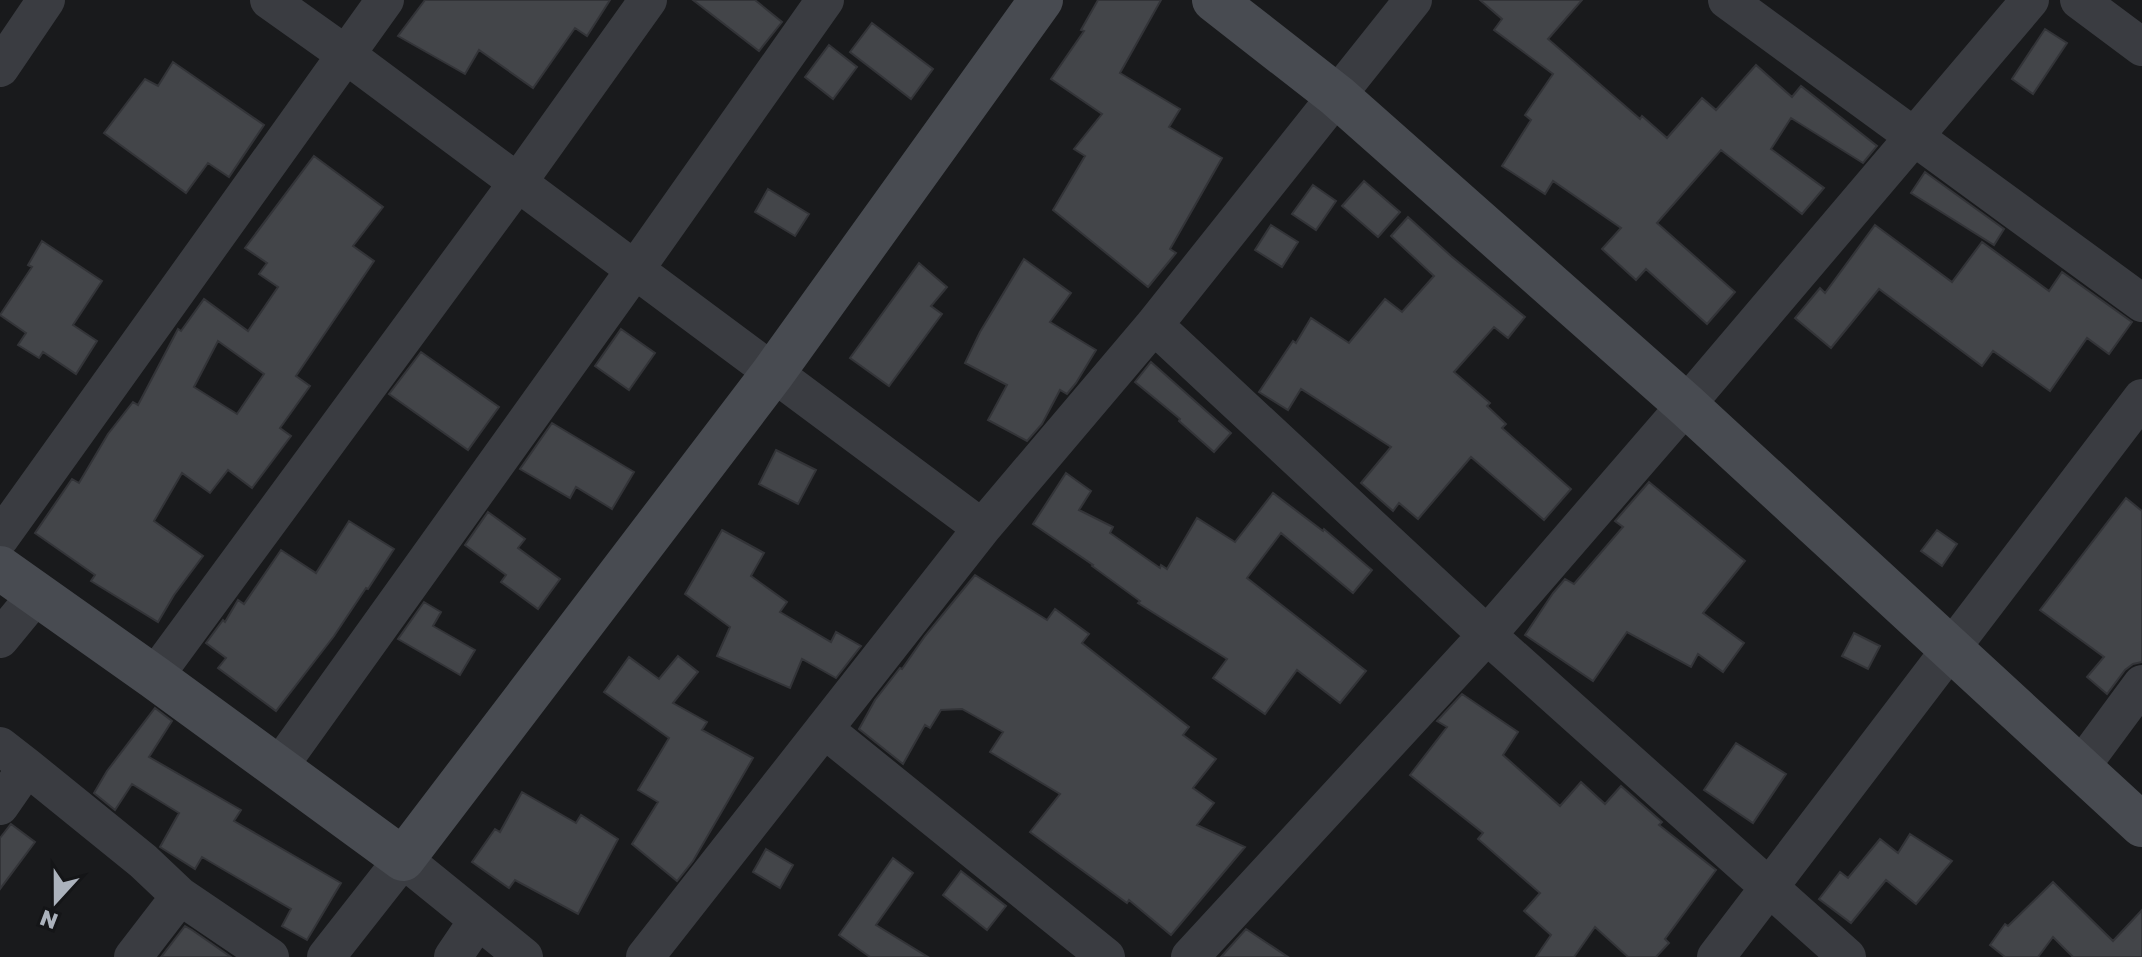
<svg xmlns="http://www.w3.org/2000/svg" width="2142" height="957" viewBox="0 0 2142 957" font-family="'Golos Text',sans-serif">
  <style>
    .building { fill: #434549; stroke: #333438; stroke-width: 2; fill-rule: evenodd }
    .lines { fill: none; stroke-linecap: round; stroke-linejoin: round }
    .street { stroke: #3a3c41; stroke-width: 38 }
    .secondary { stroke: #484b51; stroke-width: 44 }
  </style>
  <rect width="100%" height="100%" fill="#191a1c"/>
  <path class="building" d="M 425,0 L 610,0 L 587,36 L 575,28 L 533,88 L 479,50 L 465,74 L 398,36 Z
    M 693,0 L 755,0 L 782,22 L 759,51 Z
    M 1098,0 L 1161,0 L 1120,73 L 1180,109 L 1169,127 L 1222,158 L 1170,249 L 1176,253 L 1148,287 L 1053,210 L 1085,156 L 1074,149 L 1102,114 L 1051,79 L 1084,31 L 1081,30 Z
    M 1480,0 L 1582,0 L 1548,39 L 1640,119 L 1642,116 L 1667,138 L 1702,98 L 1716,110 L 1756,65 L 1792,97 L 1801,86 L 1877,146 L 1863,163 L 1791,118 L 1771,149 L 1824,188 L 1802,214 L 1721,150 L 1657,223 L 1735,292 L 1707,324 L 1646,269 L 1636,280 L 1602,249 L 1621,228 L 1553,181 L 1545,194 L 1502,166 L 1531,120 L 1525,115 L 1553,74 L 1494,30 L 1502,19 Z
    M 872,23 L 933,69 L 911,99 L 850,52 Z
    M 2045,29 L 2067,43 L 2033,94 L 2012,79 Z
    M 829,45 L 857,67 L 833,99 L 805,77 Z
    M 173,62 L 264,125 L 229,177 L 208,163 L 186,193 L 104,133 L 145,79 L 158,86 Z
    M 314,156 L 383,207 L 353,246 L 374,261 L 296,376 L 310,386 L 280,428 L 291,436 L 252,488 L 228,470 L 210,493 L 182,473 L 154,521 L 203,556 L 174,595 L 158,622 L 91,581 L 95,575 L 35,533 L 72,479 L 79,483 L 108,434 L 133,402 L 138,405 L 178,329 L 181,331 L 204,299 L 248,331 L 278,287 L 259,274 L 267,263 L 245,248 ZM 218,341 L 264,374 L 237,414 L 194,387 Z
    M 1925,172 L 2004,229 L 1994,245 L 1911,193 Z
    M 1364,181 L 1400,212 L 1378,237 L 1342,206 Z
    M 1313,185 L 1336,201 L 1316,230 L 1292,214 Z
    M 768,189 L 809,214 L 795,236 L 755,212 Z
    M 1408,217 L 1451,256 L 1525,317 L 1508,338 L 1494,327 L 1454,372 L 1490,403 L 1487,406 L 1506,424 L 1502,428 L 1571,489 L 1544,520 L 1471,457 L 1418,519 L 1399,503 L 1393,511 L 1361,483 L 1391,447 L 1301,389 L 1288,410 L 1259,392 L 1293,341 L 1296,343 L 1311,318 L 1349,343 L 1385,299 L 1402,312 L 1434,276 L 1391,236 Z
    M 1271,225 L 1298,242 L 1282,267 L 1255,250 Z
    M 1875,225 L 1952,282 L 1982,242 L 2049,291 L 2062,272 L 2132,322 L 2109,354 L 2087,338 L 2050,391 L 1993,351 L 1982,366 L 1879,289 L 1831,348 L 1795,318 L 1820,288 L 1825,293 Z
    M 42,241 L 102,281 L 73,325 L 97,341 L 76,374 L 43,352 L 39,358 L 18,345 L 26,333 L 0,315 L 32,267 L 28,265 Z
    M 1024,259 L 1071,293 L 1050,322 L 1096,350 L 1076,383 L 1067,394 L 1060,390 L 1042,424 L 1027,441 L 988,420 L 1007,385 L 965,363 L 980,332 Z
    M 919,263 L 947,287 L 931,306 L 942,314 L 889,386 L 850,358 Z
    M 621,329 L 655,353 L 629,390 L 595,366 Z
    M 421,352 L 499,407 L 468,450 L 389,394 Z
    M 1151,362 L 1231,433 L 1214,452 L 1179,421 L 1180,419 L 1135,382 Z
    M 552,423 L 634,472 L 612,509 L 576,487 L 570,498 L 520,469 Z
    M 776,450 L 816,470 L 798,504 L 759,484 Z
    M 1066,473 L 1091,491 L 1079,510 L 1113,527 L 1110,533 L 1160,568 L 1161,565 L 1167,569 L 1197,518 L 1235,542 L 1273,493 L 1323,531 L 1324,529 L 1372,570 L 1353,593 L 1281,533 L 1247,578 L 1366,671 L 1340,703 L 1297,670 L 1265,714 L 1213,678 L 1227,659 L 1138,603 L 1140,601 L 1092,566 L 1093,565 L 1033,524 Z
    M 1649,482 L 1745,561 L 1703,613 L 1744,643 L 1723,672 L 1698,654 L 1691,667 L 1627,632 L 1593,681 L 1525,635 L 1553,593 L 1565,579 L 1574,584 L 1623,527 L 1615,521 Z
    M 2126,498 L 2142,511 L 2142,662 L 2133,664 L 2125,670 L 2107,694 L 2087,677 L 2104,657 L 2040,610 Z
    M 488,512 L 525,539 L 518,548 L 560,579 L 538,609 L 501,582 L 506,575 L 465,545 Z
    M 349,521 L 394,549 L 368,589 L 366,588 L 334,636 L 276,711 L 218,668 L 226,658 L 206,643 L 223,620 L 225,622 L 238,600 L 244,604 L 281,550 L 316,573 Z
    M 722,530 L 764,553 L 751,576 L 787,602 L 780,612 L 831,642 L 836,632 L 861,646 L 836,678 L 802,659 L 790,688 L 717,656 L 730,627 L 685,594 Z
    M 1937,530 L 1957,544 L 1942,566 L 1921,551 Z
    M 975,575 L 1047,620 L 1055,609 L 1089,634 L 1082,643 L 1189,727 L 1183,735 L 1216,759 L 1193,788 L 1214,803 L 1197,825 L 1245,847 L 1171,935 L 1129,900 L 1127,903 L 1030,832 L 1060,794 L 990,752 L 1003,732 L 962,709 L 941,710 L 930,728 L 925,725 L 903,764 L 859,729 L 875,700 L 900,668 L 902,669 L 925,636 Z
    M 424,602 L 441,612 L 433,626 L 475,650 L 460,675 L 398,639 Z
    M 1854,633 L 1880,646 L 1868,669 L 1842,656 Z
    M 678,656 L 698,672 L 673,703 L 707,722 L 702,730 L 753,758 L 693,861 L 677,881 L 632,844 L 658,802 L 638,790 L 669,738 L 604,692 L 629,657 L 659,679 Z
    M 1462,694 L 1518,732 L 1503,755 L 1560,806 L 1581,782 L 1605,804 L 1621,786 L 1662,822 L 1659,825 L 1716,870 L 1665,939 L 1669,943 L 1656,957 L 1628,957 L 1595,927 L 1574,957 L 1536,957 L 1551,935 L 1524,911 L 1540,893 L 1478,839 L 1483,833 L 1410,775 L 1447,727 L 1437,721 Z
    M 155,708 L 172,721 L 149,757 L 241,810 L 234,821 L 341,883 L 307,940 L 282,926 L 291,909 L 202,857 L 195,869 L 160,847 L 179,813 L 132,784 L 115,810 L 94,793 L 107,771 Z
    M 1736,743 L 1786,774 L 1753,823 L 1704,790 Z
    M 522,792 L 576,823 L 581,815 L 618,839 L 578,914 L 515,880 L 509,888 L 472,862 L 495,829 L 500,832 Z
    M 11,824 L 35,842 L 0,889 L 0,838 Z
    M 1910,834 L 1952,861 L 1916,904 L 1886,880 L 1851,923 L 1819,899 L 1840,872 L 1848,878 L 1880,839 L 1898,853 Z
    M 766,849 L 793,865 L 780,888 L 753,872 Z
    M 893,858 L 913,873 L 876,925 L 928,957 L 870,957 L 839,935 Z
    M 961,871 L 1006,906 L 987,930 L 943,895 Z
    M 2053,882 L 2113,941 L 2142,910 L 2142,957 L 2073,957 L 2053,937 L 2038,957 L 2005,957 L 1990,945 L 2005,924 L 2008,926 Z
    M 185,926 L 192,930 L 231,957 L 161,957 Z
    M 1246,929 L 1288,957 L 1221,957 Z"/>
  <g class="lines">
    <path class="street" d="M 269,0 L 345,54 L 982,528
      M 1727,0 L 2142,303
      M 2079,0 L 2142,47
      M 0,68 L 46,0
      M 1154,325 L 1487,635 L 1847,957
      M 0,538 L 385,0
      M 0,639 L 37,594
      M 154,677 L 518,182 L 648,0
      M 824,729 L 1106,957
      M 0,746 L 27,767 L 0,806
      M 27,767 L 143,861 L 180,896
      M 278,768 L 634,271 L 825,0
      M 2080,768 L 2142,684
      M 133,957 L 180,896 L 270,957
      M 326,957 L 403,859 L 524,957
      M 453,957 L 478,920
      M 645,957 L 982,528 L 1154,325 L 1413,0
      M 1190,957 L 1487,635 L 1686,405 L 2030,0
      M 1716,957 L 2142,398"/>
    <path class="secondary" d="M 1214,0 L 1337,96 L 1686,405 L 2142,825
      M 0,568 L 154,677 L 403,859 L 773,373 L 1041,0"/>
  </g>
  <g transform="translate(56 901) rotate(201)" stroke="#141517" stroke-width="6" paint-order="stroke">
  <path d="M0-6L14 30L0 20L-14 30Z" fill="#abb2bc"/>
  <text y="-12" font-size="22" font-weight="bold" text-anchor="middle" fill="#abb2bc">N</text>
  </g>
</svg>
